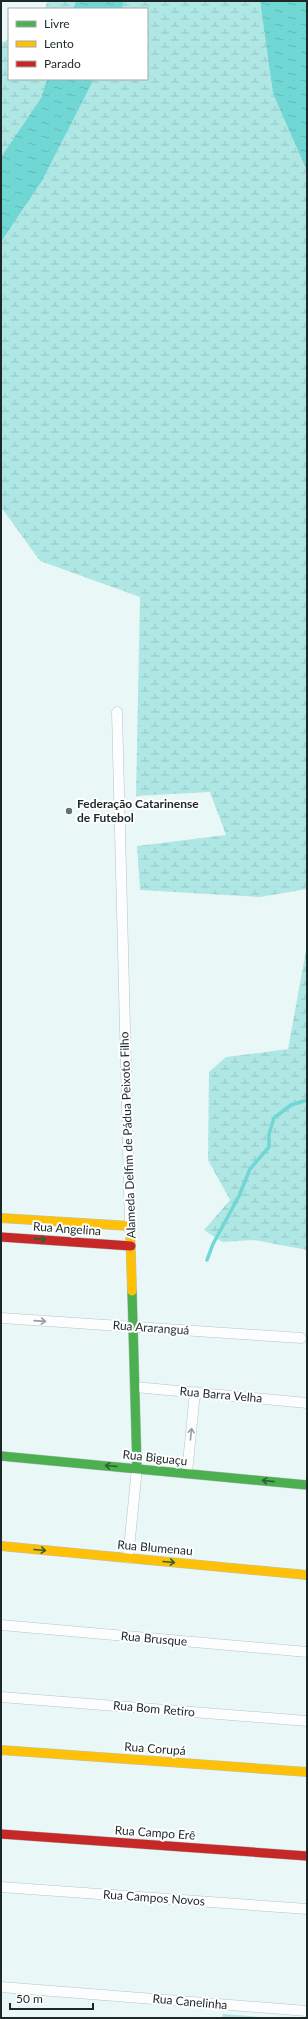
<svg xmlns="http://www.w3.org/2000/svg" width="308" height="2019" viewBox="0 0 308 2019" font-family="Lato,sans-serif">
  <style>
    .wetland { fill: url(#wetland-marsh) }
    .park { fill: url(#park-crowns) }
    .water { fill: url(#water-ripples) }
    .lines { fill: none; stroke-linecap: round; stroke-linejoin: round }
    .stream { stroke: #71d7d4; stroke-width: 3.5 }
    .street-casing { stroke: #b6c4c3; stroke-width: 11 }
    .fast-casing { stroke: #b6c4c3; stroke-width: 10 }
    .slow-casing { stroke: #b6c4c3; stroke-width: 10 }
    .jam-casing { stroke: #b6c4c3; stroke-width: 10 }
    .street { stroke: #fcfefe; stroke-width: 10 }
    .fast { stroke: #4caf50; stroke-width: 9 }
    .slow { stroke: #ffc107; stroke-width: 9 }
    .jam { stroke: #c62828; stroke-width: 9 }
    .oneway { stroke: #2f5e37 }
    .oneway2 { stroke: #979e9d }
    .poi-dot { fill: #637170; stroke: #fff; stroke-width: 1.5 }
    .labels { text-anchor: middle; stroke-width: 4; stroke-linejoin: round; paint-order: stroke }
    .poi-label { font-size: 12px; font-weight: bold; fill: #1b2827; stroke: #fff; text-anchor: start }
    .street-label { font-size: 12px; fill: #1b2827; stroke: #fff }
  </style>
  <defs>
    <pattern id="wetland-marsh" width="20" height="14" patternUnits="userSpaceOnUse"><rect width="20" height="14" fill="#afe7e5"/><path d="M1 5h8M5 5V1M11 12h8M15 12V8" fill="none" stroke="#96c6c4"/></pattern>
    <pattern id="park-crowns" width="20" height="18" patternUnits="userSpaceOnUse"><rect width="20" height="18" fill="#afe7e5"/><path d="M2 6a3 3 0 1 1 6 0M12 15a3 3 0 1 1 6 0" fill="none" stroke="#96c6c4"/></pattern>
    <pattern id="water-ripples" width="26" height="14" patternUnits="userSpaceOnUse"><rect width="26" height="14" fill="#71d7d4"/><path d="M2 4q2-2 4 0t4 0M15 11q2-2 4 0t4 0" fill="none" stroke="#61b9b6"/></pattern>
  </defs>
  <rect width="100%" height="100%" fill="#e9f8f7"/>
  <path class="wetland" d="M 47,1 L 76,1 L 73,9 L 45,9 Z
    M 124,1 L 260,1 L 273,94 L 307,171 L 307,889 L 260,897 L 140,890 L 137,846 L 226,835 L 210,792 L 136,796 L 140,597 L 40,561 L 1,507 L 1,242 L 42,181 L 94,79 L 147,79 L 147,9 L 122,9 Z
    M 9,39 L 9,79 L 47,79 L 41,98 L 1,157 L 1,43 Z
    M 307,945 L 307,1250 L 254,1240 L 222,1242 L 204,1230 L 230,1200 L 208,1160 L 209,1072 L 226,1057 L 288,1049 Z"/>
  <path class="park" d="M 223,2014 L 275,2018 L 222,2018 Z"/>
  <path class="water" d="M 76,1 L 124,1 L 122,9 L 73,9 Z
    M 260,1 L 307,1 L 307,171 L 273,94 Z
    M 47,79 L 94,79 L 42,181 L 1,242 L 1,157 L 41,98 Z"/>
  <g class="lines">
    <path class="stream" d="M 207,1260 L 213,1244 L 239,1196 L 250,1169 L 269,1147 L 269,1134 L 274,1118 L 291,1105 L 307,1100"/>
    <defs>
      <path id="street" d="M 117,712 L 130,1226
        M 1,1318 L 301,1338
        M 135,1387 L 307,1403
        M 187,1473 L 195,1392
        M 128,1558 L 137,1468
        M 1,1625 L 307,1652
        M 1,1697 L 307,1721
        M 1,1887 L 307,1909
        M 1,1987 L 307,2011"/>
      <path id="fast" d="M 132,1291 L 137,1468
        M 1,1456 L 307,1485"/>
      <path id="slow" d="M 1,1218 L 130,1226 L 132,1291
        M 1,1546 L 307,1575
        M 1,1750 L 307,1772"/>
      <path id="jam" d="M 1,1237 L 131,1246
        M 1,1834 L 307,1856"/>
    </defs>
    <use href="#street" class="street-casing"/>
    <use href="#fast" class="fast-casing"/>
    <use href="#slow" class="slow-casing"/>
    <use href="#jam" class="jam-casing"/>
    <use href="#street" class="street"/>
    <use href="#fast" class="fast"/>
    <use href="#slow" class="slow"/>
    <use href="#jam" class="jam"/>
  </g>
  <defs><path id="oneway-shaft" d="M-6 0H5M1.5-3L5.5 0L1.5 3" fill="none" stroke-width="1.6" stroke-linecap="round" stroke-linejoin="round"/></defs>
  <g class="oneway">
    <use href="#oneway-shaft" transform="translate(40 1239) rotate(4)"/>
    <use href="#oneway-shaft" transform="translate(111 1466) rotate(-175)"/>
    <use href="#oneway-shaft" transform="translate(268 1481) rotate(-174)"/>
    <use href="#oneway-shaft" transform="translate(40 1550) rotate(5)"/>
    <use href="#oneway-shaft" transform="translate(169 1562) rotate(5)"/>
  </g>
  <g class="oneway2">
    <use href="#oneway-shaft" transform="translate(40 1321) rotate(4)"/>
    <use href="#oneway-shaft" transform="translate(191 1434) rotate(-84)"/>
  </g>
  <circle class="poi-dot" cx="69" cy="811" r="4"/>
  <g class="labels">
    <g class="poi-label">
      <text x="77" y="808">Federação Catarinense<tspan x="77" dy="14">de Futebol</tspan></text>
    </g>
    <g class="street-label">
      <text transform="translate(128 1135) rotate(-92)" y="4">Alameda Delfim de Pádua Peixoto Filho</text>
      <text transform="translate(67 1229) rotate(4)" y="4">Rua Angelina</text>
      <text transform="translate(151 1328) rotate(4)" y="4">Rua Araranguá</text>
      <text transform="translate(221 1395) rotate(5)" y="4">Rua Barra Velha</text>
      <text transform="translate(155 1458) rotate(6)" y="4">Rua Biguaçu</text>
      <text transform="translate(155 1548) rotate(5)" y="4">Rua Blumenau</text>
      <text transform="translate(154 1639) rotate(5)" y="4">Rua Brusque</text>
      <text transform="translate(154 1709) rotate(5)" y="4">Rua Bom Retiro</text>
      <text transform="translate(155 1749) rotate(4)" y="4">Rua Corupá</text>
      <text transform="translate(155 1833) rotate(4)" y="4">Rua Campo Erê</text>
      <text transform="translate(154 1898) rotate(4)" y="4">Rua Campos Novos</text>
      <text transform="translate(190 2002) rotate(5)" y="4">Rua Canelinha</text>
    </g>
  </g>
  <rect width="308" height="2019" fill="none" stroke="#1b2827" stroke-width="4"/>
  <rect x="8" y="8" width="140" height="72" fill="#ffffff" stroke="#a4a9a9"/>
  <rect x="16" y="21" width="20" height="6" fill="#4caf50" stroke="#a4a9a9"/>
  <text x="44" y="28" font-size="12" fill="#1b2827">Livre</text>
  <rect x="16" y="41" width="20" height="6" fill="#ffc107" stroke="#a4a9a9"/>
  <text x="44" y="48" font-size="12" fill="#1b2827">Lento</text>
  <rect x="16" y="61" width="20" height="6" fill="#c62828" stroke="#a4a9a9"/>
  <text x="44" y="68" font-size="12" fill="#1b2827">Parado</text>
  <path d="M10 2003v6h83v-6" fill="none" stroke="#1b2827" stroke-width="2"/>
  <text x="16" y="2003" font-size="12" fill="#1b2827" stroke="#ffffff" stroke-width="3" paint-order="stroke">50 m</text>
</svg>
